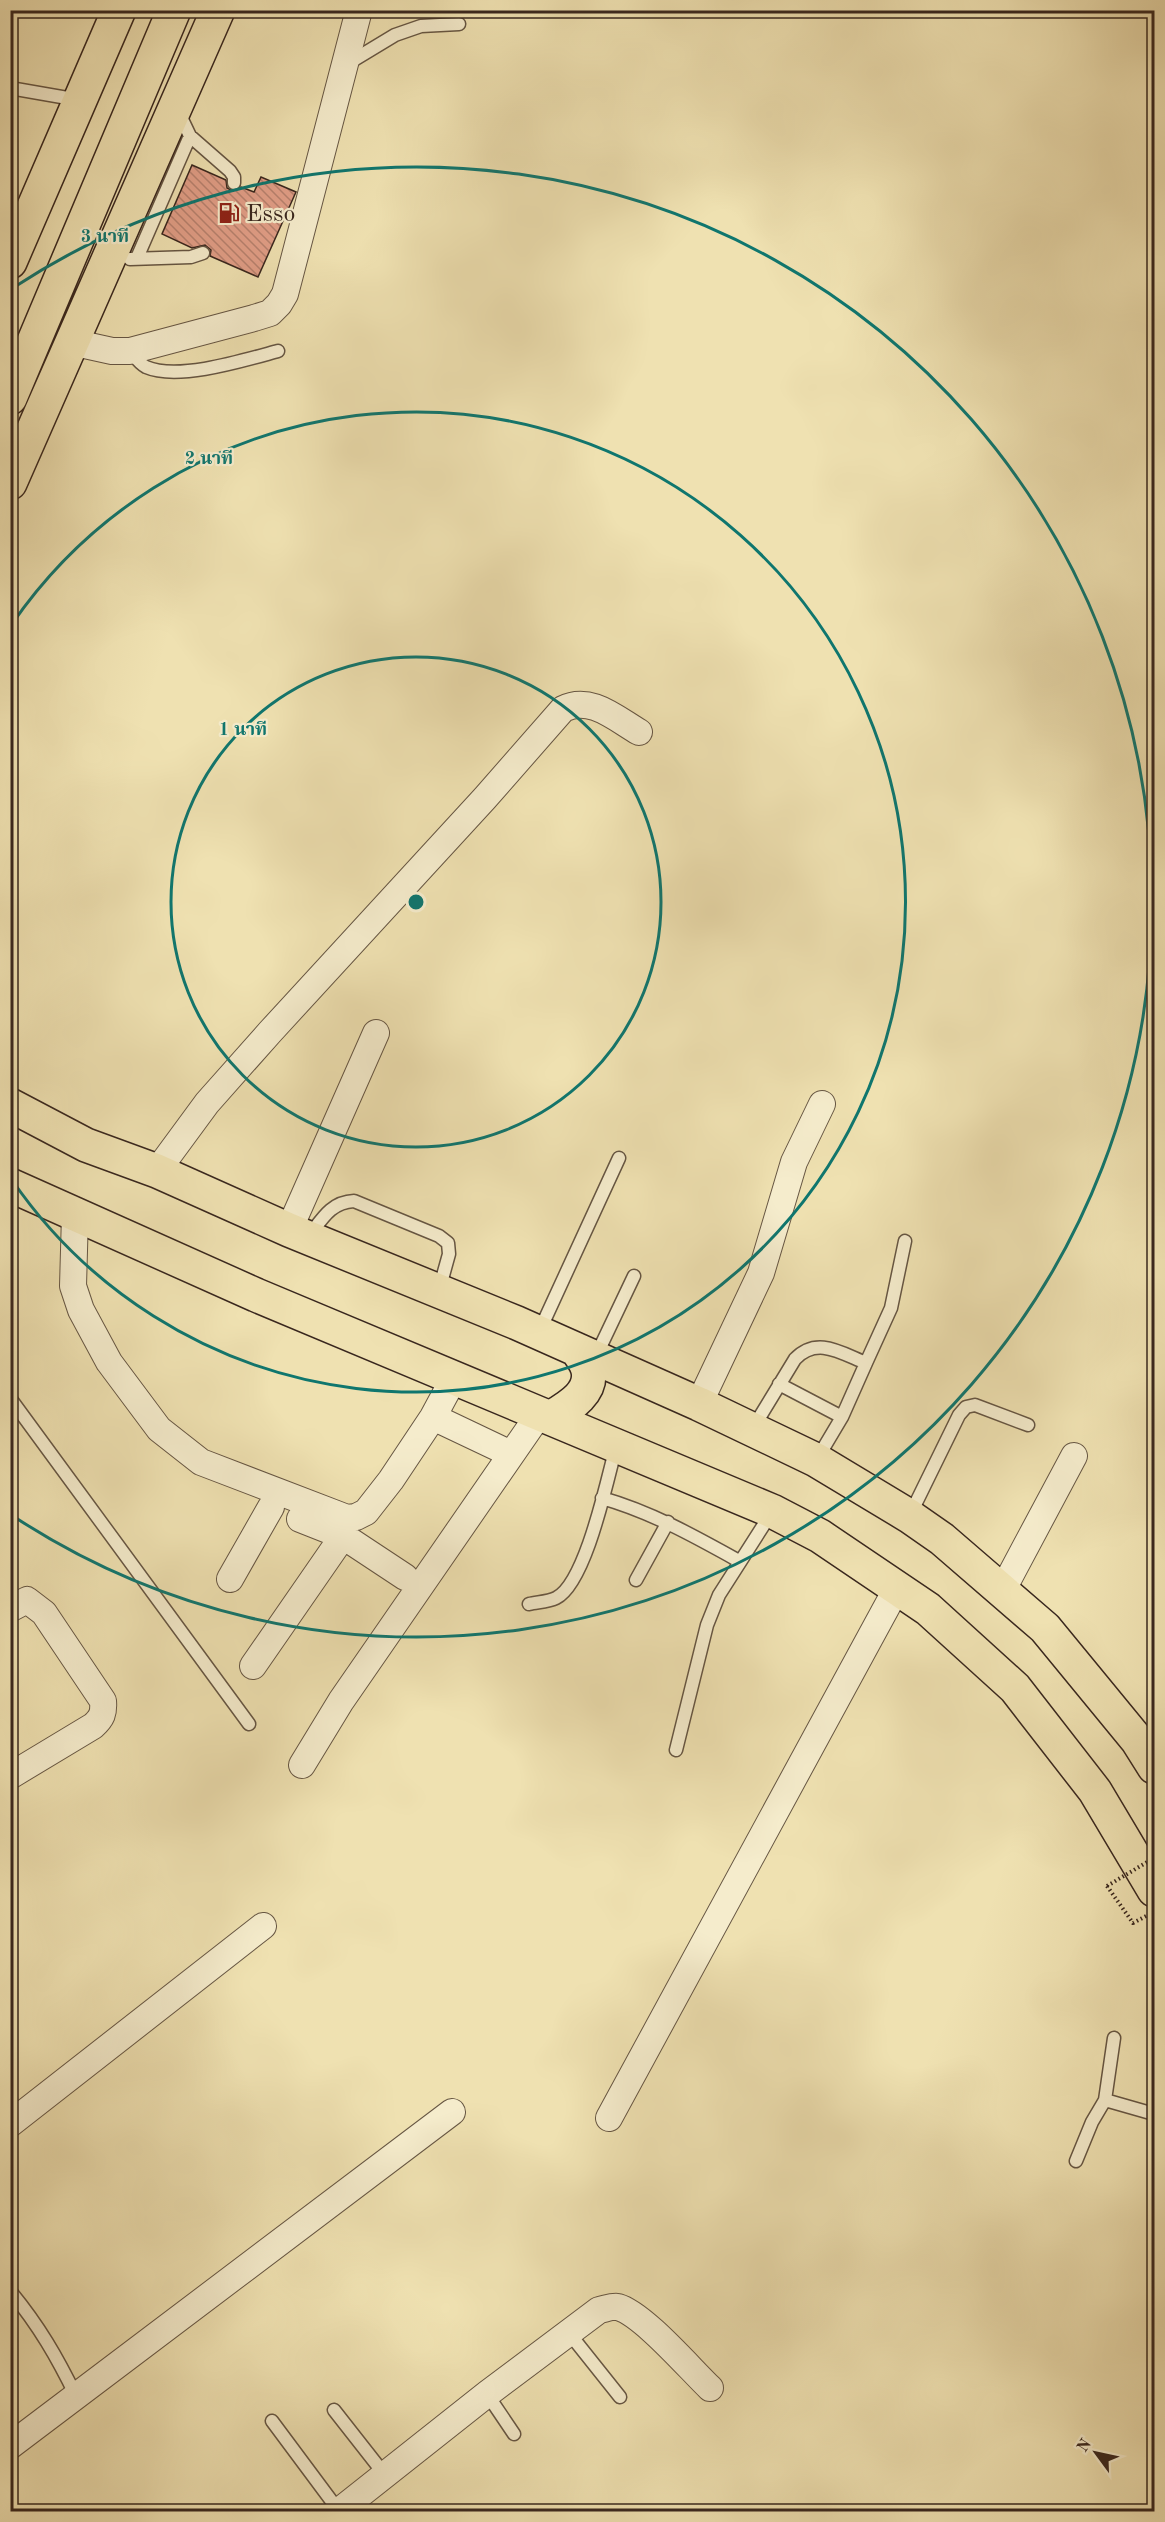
<svg xmlns="http://www.w3.org/2000/svg" width="1165" height="2522" viewBox="0 0 1165 2522" font-family="'Old Standard TT','Noto Serif Thai',serif">
  <style>
    .building { fill: url(#building-back-hatch); stroke: #39271e; stroke-width: 1.5 }
    .lines { fill: none; stroke-linecap: round; stroke-linejoin: round }
    .service-casing { stroke: #665643; stroke-width: 15 }
    .minor-casing { stroke: #665643; stroke-width: 28 }
    .primary-casing { stroke: #39271e; stroke-width: 36 }
    .path { stroke: #39271e; stroke-width: 4; stroke-dasharray: 1.5 3; stroke-linecap: butt }
    .service { stroke: #f5eccc; stroke-width: 12 }
    .minor { stroke: #f5eccc; stroke-width: 26 }
    .primary { stroke: #efe1b1; stroke-width: 33 }
    .path-bridge { stroke: #39271e; stroke-width: 4; stroke-dasharray: 1.5 3; stroke-linecap: butt }
    .ring { fill: none; stroke: #0f766e; stroke-width: 3 }
    .labels { text-anchor: middle; stroke-width: 4.5; stroke-linejoin: round; paint-order: stroke }
    .poi-label { font-size: 24px; fill: #39271e; stroke: #f5eccc; text-anchor: start }
    .centre { fill: #0f766e; stroke: #f5eccc; stroke-width: 3 }
    .ring-label { font-size: 18px; text-anchor: middle; font-weight: bold; fill: #0f766e; stroke: #f5eccc; stroke-width: 4.5; stroke-linejoin: round; paint-order: stroke }
  </style>
  <defs>
    <pattern id="building-back-hatch" width="6" height="6" patternUnits="userSpaceOnUse" patternTransform="scale(1.5)"><rect width="6" height="6" fill="#e19e87"/><path d="M-1 5l2 2M0 0l6 6M5-1l2 2" fill="none" stroke="#b7816e"/></pattern>
  </defs>
  <rect width="100%" height="100%" fill="#efe1b1"/>
  <filter id="stains"><feTurbulence type="fractalNoise" baseFrequency=".00333" numOctaves="4"/><feColorMatrix values="0 0 0 0 .2 0 0 0 0 .09 0 0 0 0 .02 0 0 0 .5 -.17"/></filter>
  <radialGradient id="worn" r=".72"><stop offset=".6" stop-color="#630" stop-opacity="0"/><stop offset="1" stop-color="#630" stop-opacity=".3"/></radialGradient>
  <path class="building" d="M 192,165 L 226,180 L 227,188 L 233,191 L 241,187 L 254,192 L 261,177 L 296,192 L 258,277 L 210,256 L 211,250 L 205,245 L 192,248 L 162,234 Z"/>
  <g class="lines">
    <defs>
      <path id="service" d="M 347,64 L 395,35 L 421,26 L 459,24
        M 10,88 L 79,100
        M 179,113 L 190,136 L 230,171 L 234,177 L 234,183
        M 137,258 L 190,136
        M 130,259 L 191,257 L 203,253
        M 130,351 C 134,356 140,364 146,367 C 178,381 245,360 278,351
        M 309,1236 C 322,1219 331,1202 354,1201 L 439,1236 L 448,1243 L 449,1254 L 439,1290
        M 539,1332 L 619,1158
        M 596,1356 L 634,1276
        M 866,1363 L 891,1308 L 905,1241
        M 779,1384 L 842,1417
        M 10,1398 L 249,1724
        M 753,1428 L 795,1359 C 817,1336 841,1353 866,1363 L 842,1417 L 817,1459
        M 602,1498 C 651,1512 694,1536 739,1561
        M 910,1515 L 959,1415 L 966,1407 L 975,1405 L 1028,1425
        M 636,1580 L 668,1522
        M 529,1604 C 537,1602 548,1602 556,1598 C 586,1583 607,1480 616,1447
        M 676,1750 L 707,1625 L 719,1595 L 772,1512
        M 1105,2100 L 1154,2114
        M 1076,2161 L 1092,2122 L 1105,2100 L 1114,2038
        M 11,2292 C 39,2326 57,2357 76,2396
        M 569,2333 L 620,2397
        M 487,2394 L 514,2434
        M 334,2410 L 385,2475
        M 272,2421 L 339,2511"/>
      <path id="minor" d="M 71,342 L 112,351 L 130,351 L 254,318 L 270,313 L 279,304 L 285,294 L 359,10
        M 157,1171 L 207,1103 L 270,1032 L 485,798 L 563,709 C 590,695 615,718 639,732
        M 75,1215 L 73,1286 L 81,1310 L 109,1362 L 159,1429 L 201,1462 L 347,1518 L 356,1517 L 366,1512 L 391,1480 L 433,1417 L 454,1378
        M 289,1230 L 376,1033
        M 699,1404 L 761,1273 L 794,1162 L 822,1104
        M 433,1417 L 511,1454
        M 300,1519 L 343,1536 L 405,1577
        M 230,1579 L 271,1507
        M 1002,1591 L 1074,1456
        M 10,1609 L 27,1600 L 44,1613 L 103,1701 C 104,1713 102,1718 93,1726 L 10,1776
        M 253,1666 L 343,1536
        M 302,1765 L 341,1701 L 540,1413
        M 609,2118 L 897,1588
        M 10,2124 L 263,1926
        M 10,2446 L 452,2112
        M 338,2512 L 487,2394 L 599,2310 C 605,2309 612,2306 618,2307 C 643,2314 690,2369 710,2388"/>
      <path id="primary" d="M 10,262 L 119,10
        M 10,398 L 174,10
        M 10,483 L 218,10
        M 10,1105 L 86,1145 L 157,1171 L 289,1230 L 517,1323 L 699,1404 L 816,1460 L 909,1516 L 942,1539 L 1045,1628 L 1137,1740 L 1154,1767
        M 10,1185 L 256,1295 L 772,1511 L 820,1536 L 928,1609 L 1015,1688 L 1095,1791 L 1154,1890
        M 550,1418 C 567,1408 596,1392 587,1367 C 585,1361 580,1355 577,1350"/>
    </defs>
    <use href="#service" class="service-casing"/>
    <use href="#minor" class="minor-casing"/>
    <use href="#primary" class="primary-casing"/>
    <path class="path" d="M 1107,1886 L 1133,1923 L 1148,1915"/>
    <use href="#service" class="service"/>
    <use href="#minor" class="minor"/>
    <use href="#primary" class="primary"/>
    <path class="path-bridge" d="M 1107,1886 L 1154,1858"/>
  </g>
  <g class="ring">
    <circle cx="416" cy="902" r="245"/>
    <path d="M12 624A490 490 0 1 1 12 1180"/>
    <path d="M16 286A735 735 0 1 1 16 1518"/>
  </g>
  <defs>
    <symbol id="fuel-bare" viewBox="-9 -9 18 18"><path d="M-5.5-6h7V0h2V4h1.3V-2.5L3-4.5l.8-.8L6-3V5H2.5V1h-1V6h-7ZM-4.2-4.7v3.2H.2V-4.7Z" fill="#8f2418" stroke="#f5eccc" stroke-width="2.5" paint-order="stroke"/></symbol>
  </defs>
  <g fill-rule="evenodd">
    <use href="#fuel-bare" x="214" y="198" width="30" height="30"/>
  </g>
  <g class="labels">
    <g class="poi-label">
      <text x="246" y="221">Esso</text>
    </g>
  </g>
  <circle cx="416" cy="902" r="9" class="centre"/>
  <g class="ring-label">
    <text x="105" y="242">3 นาที</text>
    <text x="209" y="464">2 นาที</text>
    <text x="243" y="735">1 นาที</text>
  </g>
  <rect width="1165" height="2522" fill="none" stroke="#efe1b1" stroke-width="36"/>
  <rect x="12" y="12" width="1141" height="2498" fill="none" stroke="#39271e" stroke-width="3"/>
  <rect x="18" y="18" width="1129" height="2486" fill="none" stroke="#39271e" stroke-width="1.5"/>
  <g transform="translate(1096 2453) rotate(303)" stroke="#f5eccc" stroke-width="4.5" paint-order="stroke">
  <path d="M0-4.5L10 22L0 15L-10 22Z" fill="#39271e"/>
  <text y="-9" font-size="16" font-weight="bold" text-anchor="middle" fill="#39271e">N</text>
  </g>
  <rect width="100%" height="100%" filter="url(#stains)"/>
  <rect width="100%" height="100%" fill="url(#worn)"/>
</svg>
